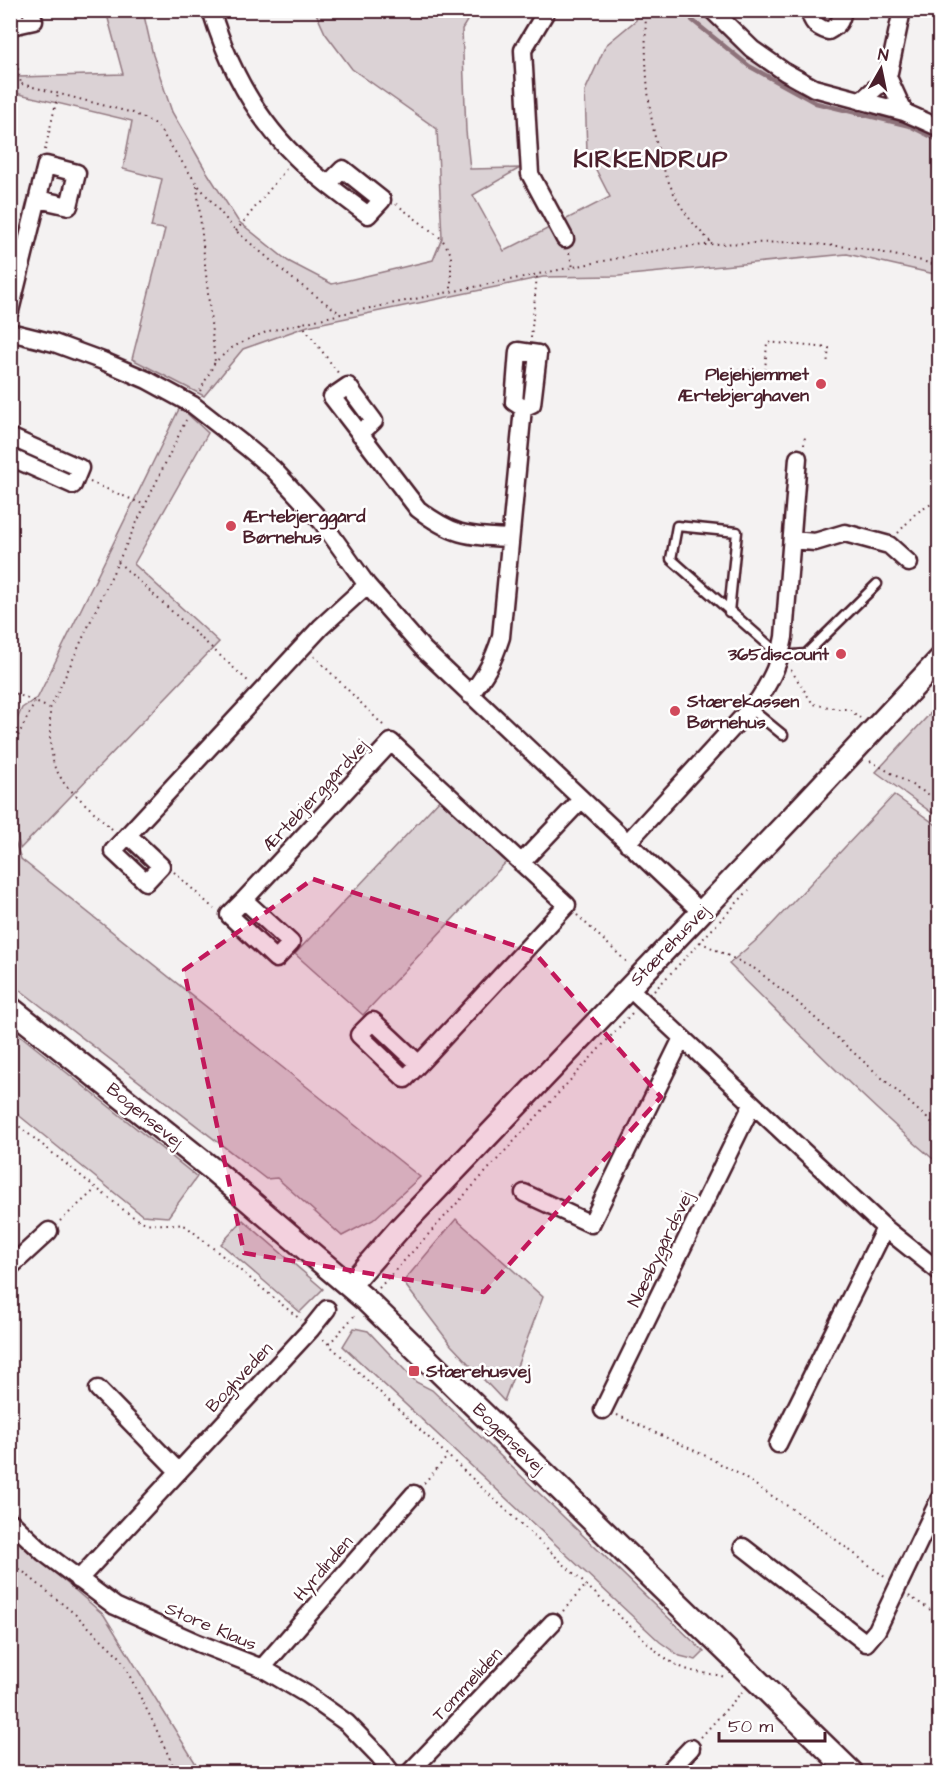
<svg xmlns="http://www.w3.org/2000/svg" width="950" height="1783" viewBox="0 0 950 1783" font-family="'Architects Daughter',sans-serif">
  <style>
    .green { fill: #dbd2d5; stroke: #927880; stroke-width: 1.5 }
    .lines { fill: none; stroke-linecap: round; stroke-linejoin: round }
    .stream { stroke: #8d727a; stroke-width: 4.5 }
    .service-casing { stroke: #4a1f2b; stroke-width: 13 }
    .minor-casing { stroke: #4a1f2b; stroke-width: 21 }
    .tertiary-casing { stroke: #4a1f2b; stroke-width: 26 }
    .secondary-casing { stroke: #4a1f2b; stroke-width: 27 }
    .path { stroke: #4a1f2b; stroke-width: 2; stroke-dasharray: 1.5 4.5; stroke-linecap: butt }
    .service { stroke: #fff; stroke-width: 8 }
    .minor { stroke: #fff; stroke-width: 16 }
    .tertiary { stroke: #fff; stroke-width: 21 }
    .secondary { stroke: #fff; stroke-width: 22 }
    .marked { fill: #c2185b; fill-opacity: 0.2; stroke: #c2185b; stroke-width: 4.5; stroke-dasharray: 12 8; stroke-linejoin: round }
    .poi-dot { fill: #d1495b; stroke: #fff; stroke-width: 2 }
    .labels { text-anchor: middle; stroke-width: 5; stroke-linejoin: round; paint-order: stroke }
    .poi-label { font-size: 18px; font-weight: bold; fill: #4a1f2b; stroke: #fff; text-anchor: start }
    .street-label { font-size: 18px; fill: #4a1f2b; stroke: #fff }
    .district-label { font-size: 24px; font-weight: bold; letter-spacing: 1.5px; fill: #4a1f2b; stroke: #fff }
  </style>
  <rect width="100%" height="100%" fill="#f4f2f2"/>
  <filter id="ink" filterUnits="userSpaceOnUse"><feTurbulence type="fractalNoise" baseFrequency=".0167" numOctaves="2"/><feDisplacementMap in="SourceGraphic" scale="12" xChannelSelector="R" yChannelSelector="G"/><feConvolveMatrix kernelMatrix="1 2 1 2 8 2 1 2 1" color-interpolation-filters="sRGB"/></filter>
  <g filter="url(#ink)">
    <path class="green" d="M 106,11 L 143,11 L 153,55 L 172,112 L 205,169 L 238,221 L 288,261 L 332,284 L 433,260 L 442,238 L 437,129 L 352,69 L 325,33 L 315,11 L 473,11 L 462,29 L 466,131 L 470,169 L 520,168 L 473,195 L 504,251 L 610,197 L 587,152 L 585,91 L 606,45 L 636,20 L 638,11 L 717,11 L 714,24 L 778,76 L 909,119 L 939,133 L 939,275 L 847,254 L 619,276 L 543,277 L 308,326 L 243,349 L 204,396 L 132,359 L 165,229 L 151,227 L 162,179 L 123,169 L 132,121 L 11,92 L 11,75 L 19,77 L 123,74 Z
      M 180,407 L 208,433 L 134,564 L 219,642 L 20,849 L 11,806 L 10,735 L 22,708 L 38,697 Z
      M 939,704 L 939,818 L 876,772 Z
      M 894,795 L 939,827 L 939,1164 C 865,1102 798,1032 729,964 L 761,936 Z
      M 442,797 L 509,859 L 363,1015 L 295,954 Z
      M 10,827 L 21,859 L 420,1177 L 373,1220 L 342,1236 L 277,1178 L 266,1179 L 11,983 Z
      M 11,1028 L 197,1177 L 168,1217 L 142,1215 L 11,1109 Z
      M 456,1219 L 543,1297 L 504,1401 L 451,1345 L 403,1282 Z
      M 243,1220 L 323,1289 L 300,1312 L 221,1244 Z
      M 354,1328 L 368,1331 L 416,1382 L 432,1390 L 704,1652 L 696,1660 L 680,1656 L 660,1642 L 343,1346 Z
      M 11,1535 L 104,1615 L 201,1772 L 11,1772 Z"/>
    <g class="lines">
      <path class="stream" d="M 693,10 L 692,20 L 749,66 L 816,103 L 910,126 L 940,141"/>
      <defs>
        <path id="service" d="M 729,612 L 737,532 L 677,526 L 671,559 L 781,656 L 806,654 L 877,584
          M 750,708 L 783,735"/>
        <path id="minor" d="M 13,10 L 16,25 L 34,21 L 31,10
          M 211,10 C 228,66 254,116 296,157 C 318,179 344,197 368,215 L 382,200 L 343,169 L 328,184
          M 547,10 L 523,50 L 530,174 L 565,239
          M 712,10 L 752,49 L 785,72 L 814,88 L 904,112 L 940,128
          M 809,10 C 812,23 816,27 828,31 C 838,26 841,22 843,10
          M 902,10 L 888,77 L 904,112
          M 861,101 L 888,77
          M 10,311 L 46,165 L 77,173 L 69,206 L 38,199
          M 10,332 L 54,343 L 103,361 L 147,380 L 193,405 L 248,448 L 273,469 L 322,522 L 367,585 L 424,650 L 701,912
          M 360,434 L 374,421 L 348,386 L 332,397 L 418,509 C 453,536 467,536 510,538
          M 10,437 L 80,468 L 73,485 L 10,457
          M 792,540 L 815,542 L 845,533 L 889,545 L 909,563
          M 470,695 C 486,674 493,662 501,637 L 523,408 L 514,402 L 518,351 L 538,354 L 532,404 L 523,408
          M 128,835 L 161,866 L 146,882 L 113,851 L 321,627 L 367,585
          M 627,843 L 759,699 C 773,676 779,664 784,637 L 798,458
          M 521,863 L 581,800
          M 244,900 L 391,742 L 567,905 L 405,1079 L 359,1035 L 373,1021 L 419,1064
          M 244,900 L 291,943 L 276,959 L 229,915 Z
          M 629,988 L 885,1228 L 940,1272
          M 524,1193 L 591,1224 L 682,1038
          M 10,1267 L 49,1231
          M 98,1389 L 178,1471
          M 603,1410 L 752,1105
          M 778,1444 L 885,1228
          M 10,1521 L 43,1552 L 115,1606 L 198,1643 L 262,1668 L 306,1694 L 347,1723 L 379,1756 L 391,1772
          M 743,1547 L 866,1643 L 877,1630 L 940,1498
          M 78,1580 L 311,1329 L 327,1309
          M 262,1668 L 414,1494
          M 410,1772 L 553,1622
          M 668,1772 L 691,1748"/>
        <path id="tertiary" d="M 350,1285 L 400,1228 L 793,816 L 940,659"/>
        <path id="secondary" d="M 10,1008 L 212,1169 L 367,1301 L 851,1772"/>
      </defs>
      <use href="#service" class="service-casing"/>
      <use href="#minor" class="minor-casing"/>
      <use href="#tertiary" class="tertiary-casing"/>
      <use href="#secondary" class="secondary-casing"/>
      <path class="path" d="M 646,10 C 644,70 648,148 678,201 C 687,217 699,231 713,244
        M 12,39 L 21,84
        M 10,81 L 133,113 L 156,124 L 197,184 L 236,231 L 294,280 L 341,314
        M 45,150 L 58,94
        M 197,186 L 215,362
        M 396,204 L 442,239 L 451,254 L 451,292
        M 236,231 L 287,168
        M 569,253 L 573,267
        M 301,323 L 339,374
        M 531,338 L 537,275
        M 737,370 L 765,372 L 767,342 L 829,348 L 827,365
        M 200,391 L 215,362 L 233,347 L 251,338 L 269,331 L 341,314 L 573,267 L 660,250 L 713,244 L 791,242 L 860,248 L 918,260 L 940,266
        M 804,445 L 805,436
        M 90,482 L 145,505
        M 898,533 L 916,513 L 940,499
        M 118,562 L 249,682
        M 314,656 L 386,728
        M 791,670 L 813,704 L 839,709 L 849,709 L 860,718
        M 10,691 L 49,708
        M 10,752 L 35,702
        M 870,761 L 940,801
        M 112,829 L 65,785 L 54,766 L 50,742 L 50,709 L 118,562 L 186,420
        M 174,872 L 214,909
        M 577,915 L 628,963
        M 700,942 L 755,969 L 795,1000 L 940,1130
        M 654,991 L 749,890
        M 10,1119 L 125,1211 C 132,1216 139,1221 147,1223 C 158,1226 172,1222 186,1226 L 301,1320
        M 60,1221 L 96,1189
        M 379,1288 L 633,1012
        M 323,1339 L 662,1656 C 674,1664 684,1670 698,1672 C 710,1675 715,1673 727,1678
        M 329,1344 L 355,1315
        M 617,1415 L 704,1455 L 737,1473 L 818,1526 L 886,1578
        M 424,1483 L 448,1456
        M 10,1561 L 76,1615 L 120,1657 L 151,1718 L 176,1772
        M 909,1596 L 940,1616
        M 563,1611 L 586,1585
        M 701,1737 L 742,1692"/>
      <use href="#service" class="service"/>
      <use href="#minor" class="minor"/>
      <use href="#tertiary" class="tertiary"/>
      <use href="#secondary" class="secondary"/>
    </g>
  </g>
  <path class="marked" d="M 313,879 L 534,952 L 661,1097 L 484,1292 L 244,1253 L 184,970 Z"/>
  <g class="poi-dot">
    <circle cx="821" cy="384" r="6"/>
    <circle cx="231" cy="526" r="6"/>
    <circle cx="841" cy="654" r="6"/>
    <circle cx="675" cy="711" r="6"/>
    <rect x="408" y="1365" width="12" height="12" rx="3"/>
  </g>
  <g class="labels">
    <g class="poi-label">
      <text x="809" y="380" text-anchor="end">Plejehjemmet<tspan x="809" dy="21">Ærtebjerghaven</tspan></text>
      <text x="243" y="522">Ærtebjerggård<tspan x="243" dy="21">Børnehus</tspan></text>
      <text x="829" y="660" text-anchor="end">365discount</text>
      <text x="687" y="707">Stærekassen<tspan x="687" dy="21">Børnehus</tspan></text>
      <text x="426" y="1377">Stærehusvej</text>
    </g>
    <g class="street-label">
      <text transform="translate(315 795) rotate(-47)" y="6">Ærtebjerggårdvej</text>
      <text transform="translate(669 945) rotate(-46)" y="6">Stærehusvej</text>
      <text transform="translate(145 1115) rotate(39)" y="6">Bogensevej</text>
      <text transform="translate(660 1249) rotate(-64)" y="6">Næsbygårdsvej</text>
      <text transform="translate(239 1377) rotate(-47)" y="6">Boghveden</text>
      <text transform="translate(509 1438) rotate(44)" y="6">Bogensevej</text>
      <text transform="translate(323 1568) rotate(-49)" y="6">Hyrdinden</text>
      <text transform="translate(211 1626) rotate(23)" y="6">Store Klaus</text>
      <text transform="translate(467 1684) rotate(-47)" y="6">Tommeliden</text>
    </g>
    <g class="district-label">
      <text x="651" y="167">KIRKENDRUP</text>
    </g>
  </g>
  <rect width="950" height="1783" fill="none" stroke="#fff" stroke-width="36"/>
  <rect x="18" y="18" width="914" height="1747" fill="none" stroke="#4a1f2b" stroke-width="2" filter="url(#ink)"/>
  <g transform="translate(881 69) rotate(9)" stroke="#ffffff" stroke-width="4.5" paint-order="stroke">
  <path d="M0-4.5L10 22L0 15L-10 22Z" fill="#4a1f2b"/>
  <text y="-9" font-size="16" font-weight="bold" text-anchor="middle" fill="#4a1f2b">N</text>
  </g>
  <path d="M719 1732v9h106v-9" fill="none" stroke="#4a1f2b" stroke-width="3"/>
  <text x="728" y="1732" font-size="18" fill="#4a1f2b" stroke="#ffffff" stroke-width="4.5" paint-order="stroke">50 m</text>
</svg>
